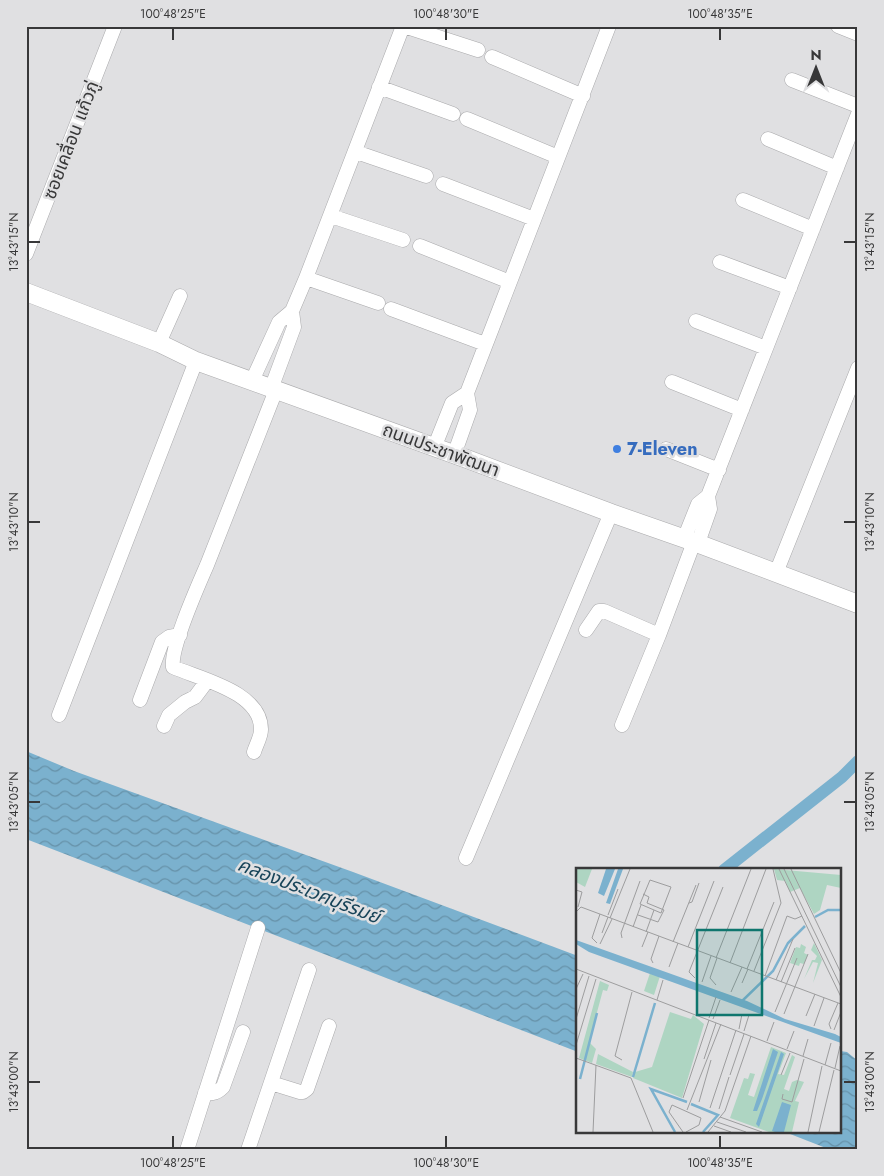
<svg xmlns="http://www.w3.org/2000/svg" width="884" height="1176" viewBox="0 0 884 1176" font-family="Jost,'Noto Sans Thai',sans-serif">
  <style>
    .water { fill: url(#water-waves) }
    .lines { fill: none; stroke-linecap: round; stroke-linejoin: round }
    .canal { stroke: #7bb1ce; stroke-width: 12 }
    .minor-casing { stroke: #aaaaac; stroke-width: 15 }
    .tertiary-casing { stroke: #aaaaac; stroke-width: 19 }
    .minor { stroke: #fff; stroke-width: 14 }
    .tertiary { stroke: #fff; stroke-width: 18 }
    .ticks { fill: none; stroke: #383839; stroke-width: 2 }
    .shop-dot { fill: #3f7fe0; stroke: #e0e0e2; stroke-width: 2 }
    .labels { text-anchor: middle; stroke-width: 5; stroke-linejoin: round; paint-order: stroke }
    .street-label { font-size: 18px; fill: #383839; stroke: #e0e0e2 }
    .shop-label { font-size: 18px; font-weight: bold; fill: #366cbe; stroke: #e0e0e2; text-anchor: start }
    .water-label { font-size: 19px; font-style: italic; fill: #184459; stroke: #e0e0e2 }
    .inset-river { fill: none; stroke: #7bb1ce; stroke-width: 2.5 }
    .inset-road { fill: none; stroke: #9d9d9e; stroke-width: 1 }
    .view { fill: #0f766e; fill-opacity: 0.15; stroke: #0f766e; stroke-width: 2.5 }
    .inset-edge { fill: none; stroke: #383839; stroke-width: 2.5 }
    .neatline { fill: none; stroke: #383839; stroke-width: 2 }
    .ticks-label { font-size: 12px; text-anchor: middle; fill: #383839 }
  </style>
  <defs>
    <pattern id="water-waves" width="16" height="10" patternUnits="userSpaceOnUse" patternTransform="scale(1.25)"><rect width="16" height="10" fill="#7bb1ce"/><path d="M0 5q4-4 8 0t8 0" fill="none" stroke="#6691a8"/></pattern>
  </defs>
  <rect width="100%" height="100%" fill="#e0e0e2"/>
  <path class="water" d="M 26,751 L 74,771 L 353,872 L 578,956 L 578,1052 L 26,839 Z
    M 840,1051 L 847,1052 L 858,1061 L 858,1150 L 831,1150 L 785,1132 L 840,1132 Z"/>
  <g class="lines">
    <path class="canal" d="M 724,870 L 842,777 L 858,761"/>
    <defs>
      <path id="minor" d="M 404,26 L 478,50
        M 838,26 L 858,34
        M 492,57 L 583,96
        M 792,80 L 858,106
        M 379,87 L 453,114
        M 467,119 L 558,157
        M 768,139 L 837,168
        M 356,152 L 426,176
        M 443,184 L 534,219
        M 743,200 L 813,229
        M 331,216 L 403,240
        M 420,246 L 510,282
        M 26,254 L 115,26
        M 720,262 L 790,288
        M 306,278 L 378,303
        M 391,309 L 485,344
        M 696,321 L 766,348
        M 159,343 L 180,296
        M 252,381 L 279,322 L 292,311 L 306,278 L 403,26
        M 672,382 L 742,410
        M 271,389 L 294,327 L 292,311
        M 434,448 L 452,403 L 467,393
        M 666,449 L 719,470
        M 454,455 L 470,410 L 467,393 L 609,26
        M 684,539 L 698,504 L 708,496
        M 698,543 L 710,509 L 708,496 L 858,114
        M 776,573 L 858,368
        M 586,630 L 599,611 L 604,611 L 659,635
        M 140,700 L 162,642 L 169,637 L 180,635
        M 59,715 L 196,361
        M 622,725 L 659,635 L 694,542
        M 164,726 L 169,715 L 185,702 L 195,697 L 207,681
        M 254,752 C 256,745 261,737 261,730 C 262,692 200,679 173,667 C 170,648 198,586 207,565 C 230,507 253,449 276,390
        M 466,858 L 611,513
        M 271,1083 L 300,1092 L 303,1092 L 307,1089 L 329,1026
        M 205,1093 C 213,1094 217,1093 223,1087 L 243,1032
        M 187,1150 L 258,928
        M 248,1150 L 309,970"/>
      <path id="tertiary" d="M 26,292 L 159,343 L 196,361 L 467,459 L 611,513 L 694,542 L 858,604"/>
    </defs>
    <use href="#minor" class="minor-casing"/>
    <use href="#tertiary" class="tertiary-casing"/>
    <use href="#minor" class="minor"/>
    <use href="#tertiary" class="tertiary"/>
  </g>
  <path class="ticks" d="M 173,28 L 173,40M 446,28 L 446,40M 720,28 L 720,40M 28,242 L 40,242M 844,242 L 856,242M 28,522 L 40,522M 844,522 L 856,522M 28,802 L 40,802M 844,802 L 856,802M 28,1082 L 40,1082M 844,1082 L 856,1082M 173,1136 L 173,1148M 446,1136 L 446,1148M 720,1136 L 720,1148"/>
  <circle class="shop-dot" cx="617" cy="449" r="5"/>
  <g class="labels">
    <g class="street-label">
      <text transform="translate(71 140) rotate(-69)" y="6">ซอยเคลื่อน แก้วภู่</text>
      <text transform="translate(441 450) rotate(20)" y="6">ถนนประชาพัฒนา</text>
    </g>
    <g class="shop-label">
      <text x="627" y="455">7-Eleven</text>
    </g>
    <g class="water-label">
      <text transform="translate(309 890) rotate(21)" y="7">คลองประเวศบุรีรมย์</text>
    </g>
  </g>
  <g transform="translate(576 868)">
    <rect width="265" height="265" fill="#e0e0e2"/>
    <path d="M 238,75 L 246,92 L 237,115 L 242,95 L 237,94 L 228,111 L 236,92 L 239,92 L 241,88 L 235,82 ZM 74,105 L 84,108 L 78,127 L 68,123 ZM 94,144 L 115,151 L 117,147 L 128,156 L 106,230 L 57,210 L 59,204 L 76,199 ZM 22,186 L 57,204 L 56,209 L 20,196 Z" fill="#aed5c2"/>
    <path d="M 0,1 L 16,1 L 9,19 L 0,14 ZM 198,1 L 265,7 L 265,20 L 251,17 L 244,42 L 238,46 L 224,20 L 214,24 L 209,13 L 201,12 ZM 225,76 L 230,79 L 228,85 L 232,87 L 228,96 L 224,95 L 223,98 L 214,95 L 220,79 L 224,80 ZM 24,113 L 33,117 L 31,123 L 27,122 L 13,174 L 20,181 L 16,195 L 3,190 ZM 195,179 L 210,185 L 202,206 L 208,207 L 216,187 L 219,189 L 208,221 L 213,223 L 216,214 L 221,212 L 228,214 L 219,233 L 223,234 L 216,264 L 193,264 L 154,250 L 168,210 L 172,211 L 174,205 L 179,206 L 172,227 L 178,229 Z" fill="#aed5c2"/>
    <path d="M 30,1 L 39,1 L 28,28 L 22,25 ZM 42,1 L 47,1 L 34,36 L 30,35 ZM 0,72 L 171,133 L 209,151 L 259,166 L 265,169 L 265,175 L 13,84 L 0,76 ZM 197,181 L 202,184 L 186,231 L 181,243 L 177,243 ZM 205,184 L 208,186 L 183,259 L 180,256 ZM 206,234 L 215,237 L 208,264 L 199,264 L 196,263 Z" fill="#7bb1ce"/>
    <path class="inset-river" d="M 239,49 L 252,42 L 265,42M 164,135 L 197,103 L 212,75 L 229,58M 57,209 L 79,135M 4,211 L 21,145M 115,236 L 142,247 L 127,264M 99,264 L 75,221 L 111,234"/>
    <path class="inset-road" d="M 203,1 L 265,129M 208,1 L 265,119M 215,1 L 265,105M 74,12 L 95,19 L 85,45 L 64,36 ZM 0,22 L 6,24 L 2,39M 113,35 L 116,34 L 123,15M 0,44 L 5,39 L 265,136M 32,47 L 42,21M 62,47 L 82,54 L 88,42 L 71,35 L 73,29 L 67,26M 34,50 L 54,1M 57,59 L 65,37M 70,64 L 78,42M 26,65 L 32,49M 46,70 L 45,65 L 64,13M 97,74 L 120,17M 21,75 L 16,70 L 24,46M 24,76 L 36,51M 66,79 L 72,64M 112,79 L 138,13M 140,90 L 175,1M 77,95 L 75,91 L 83,68M 154,95 L 190,1M 93,99 L 102,75M 0,101 L 265,203M 171,101 L 198,34M 178,103 L 205,35 L 197,1M 189,108 L 211,48 L 219,51 L 226,48M 119,110 L 113,104 L 147,19M 200,112 L 217,71M 126,114 L 135,88M 205,114 L 219,80M 166,115 L 172,101M 140,117 L 134,110 L 141,90M 0,121 L 7,106M 155,124 L 166,99M 81,132 L 87,112M 199,144 L 221,90M 208,146 L 232,86M 230,148 L 239,126M 133,150 L 140,129M 0,151 L 13,108M 137,151 L 144,132M 238,158 L 248,130M 163,161 L 166,146M 255,161 L 253,156 L 262,135M 258,162 L 265,144M 168,163 L 173,147M 191,173 L 198,154M 0,177 L 20,111M 211,181 L 218,163M 227,188 L 232,171M 0,190 L 55,210 L 77,264M 128,191 L 140,155M 46,192 L 39,188 L 56,124M 249,197 L 255,175M 259,200 L 264,178M 154,207 L 168,166M 205,207 L 214,185M 207,226 L 206,231 L 216,234 L 228,191M 107,230 L 133,152M 123,234 L 135,192M 134,240 L 160,162M 143,241 L 153,209M 111,242 L 145,156M 144,249 L 186,264M 141,254 L 170,264M 138,258 L 155,264M 17,264 L 20,197M 107,264 L 93,244 L 96,237 L 125,250 L 123,257 L 110,264M 132,264 L 149,243 L 175,168M 232,264 L 246,198M 243,264 L 258,202"/>
    <path class="view" d="M 121,62 L 186,62 L 186,147 L 121,147 Z"/>
    <rect width="265" height="265" class="inset-edge"/>
  </g>
  <rect width="884" height="1176" fill="none" stroke="#e0e0e2" stroke-width="55"/>
  <g transform="translate(816 68)" stroke="#e0e0e2" stroke-width="4" paint-order="stroke">
  <path d="M0-4L9 19L0 12L-9 19Z" fill="#383839"/>
  <text y="-8" font-size="14" font-weight="bold" text-anchor="middle" fill="#383839">N</text>
  </g>
  <rect x="28" y="28" width="828" height="1120" class="neatline"/>
  <g class="ticks-label">
    <text x="173" y="18">100°48'25"E</text>
    <text x="446" y="18">100°48'30"E</text>
    <text x="720" y="18">100°48'35"E</text>
    <text transform="translate(14 242) rotate(-90)" y="4">13°43'15"N</text>
    <text transform="translate(870 242) rotate(-90)" y="4">13°43'15"N</text>
    <text transform="translate(14 522) rotate(-90)" y="4">13°43'10"N</text>
    <text transform="translate(870 522) rotate(-90)" y="4">13°43'10"N</text>
    <text transform="translate(14 802) rotate(-90)" y="4">13°43'05"N</text>
    <text transform="translate(870 802) rotate(-90)" y="4">13°43'05"N</text>
    <text transform="translate(14 1082) rotate(-90)" y="4">13°43'00"N</text>
    <text transform="translate(870 1082) rotate(-90)" y="4">13°43'00"N</text>
    <text x="173" y="1167">100°48'25"E</text>
    <text x="446" y="1167">100°48'30"E</text>
    <text x="720" y="1167">100°48'35"E</text>
  </g>
</svg>
